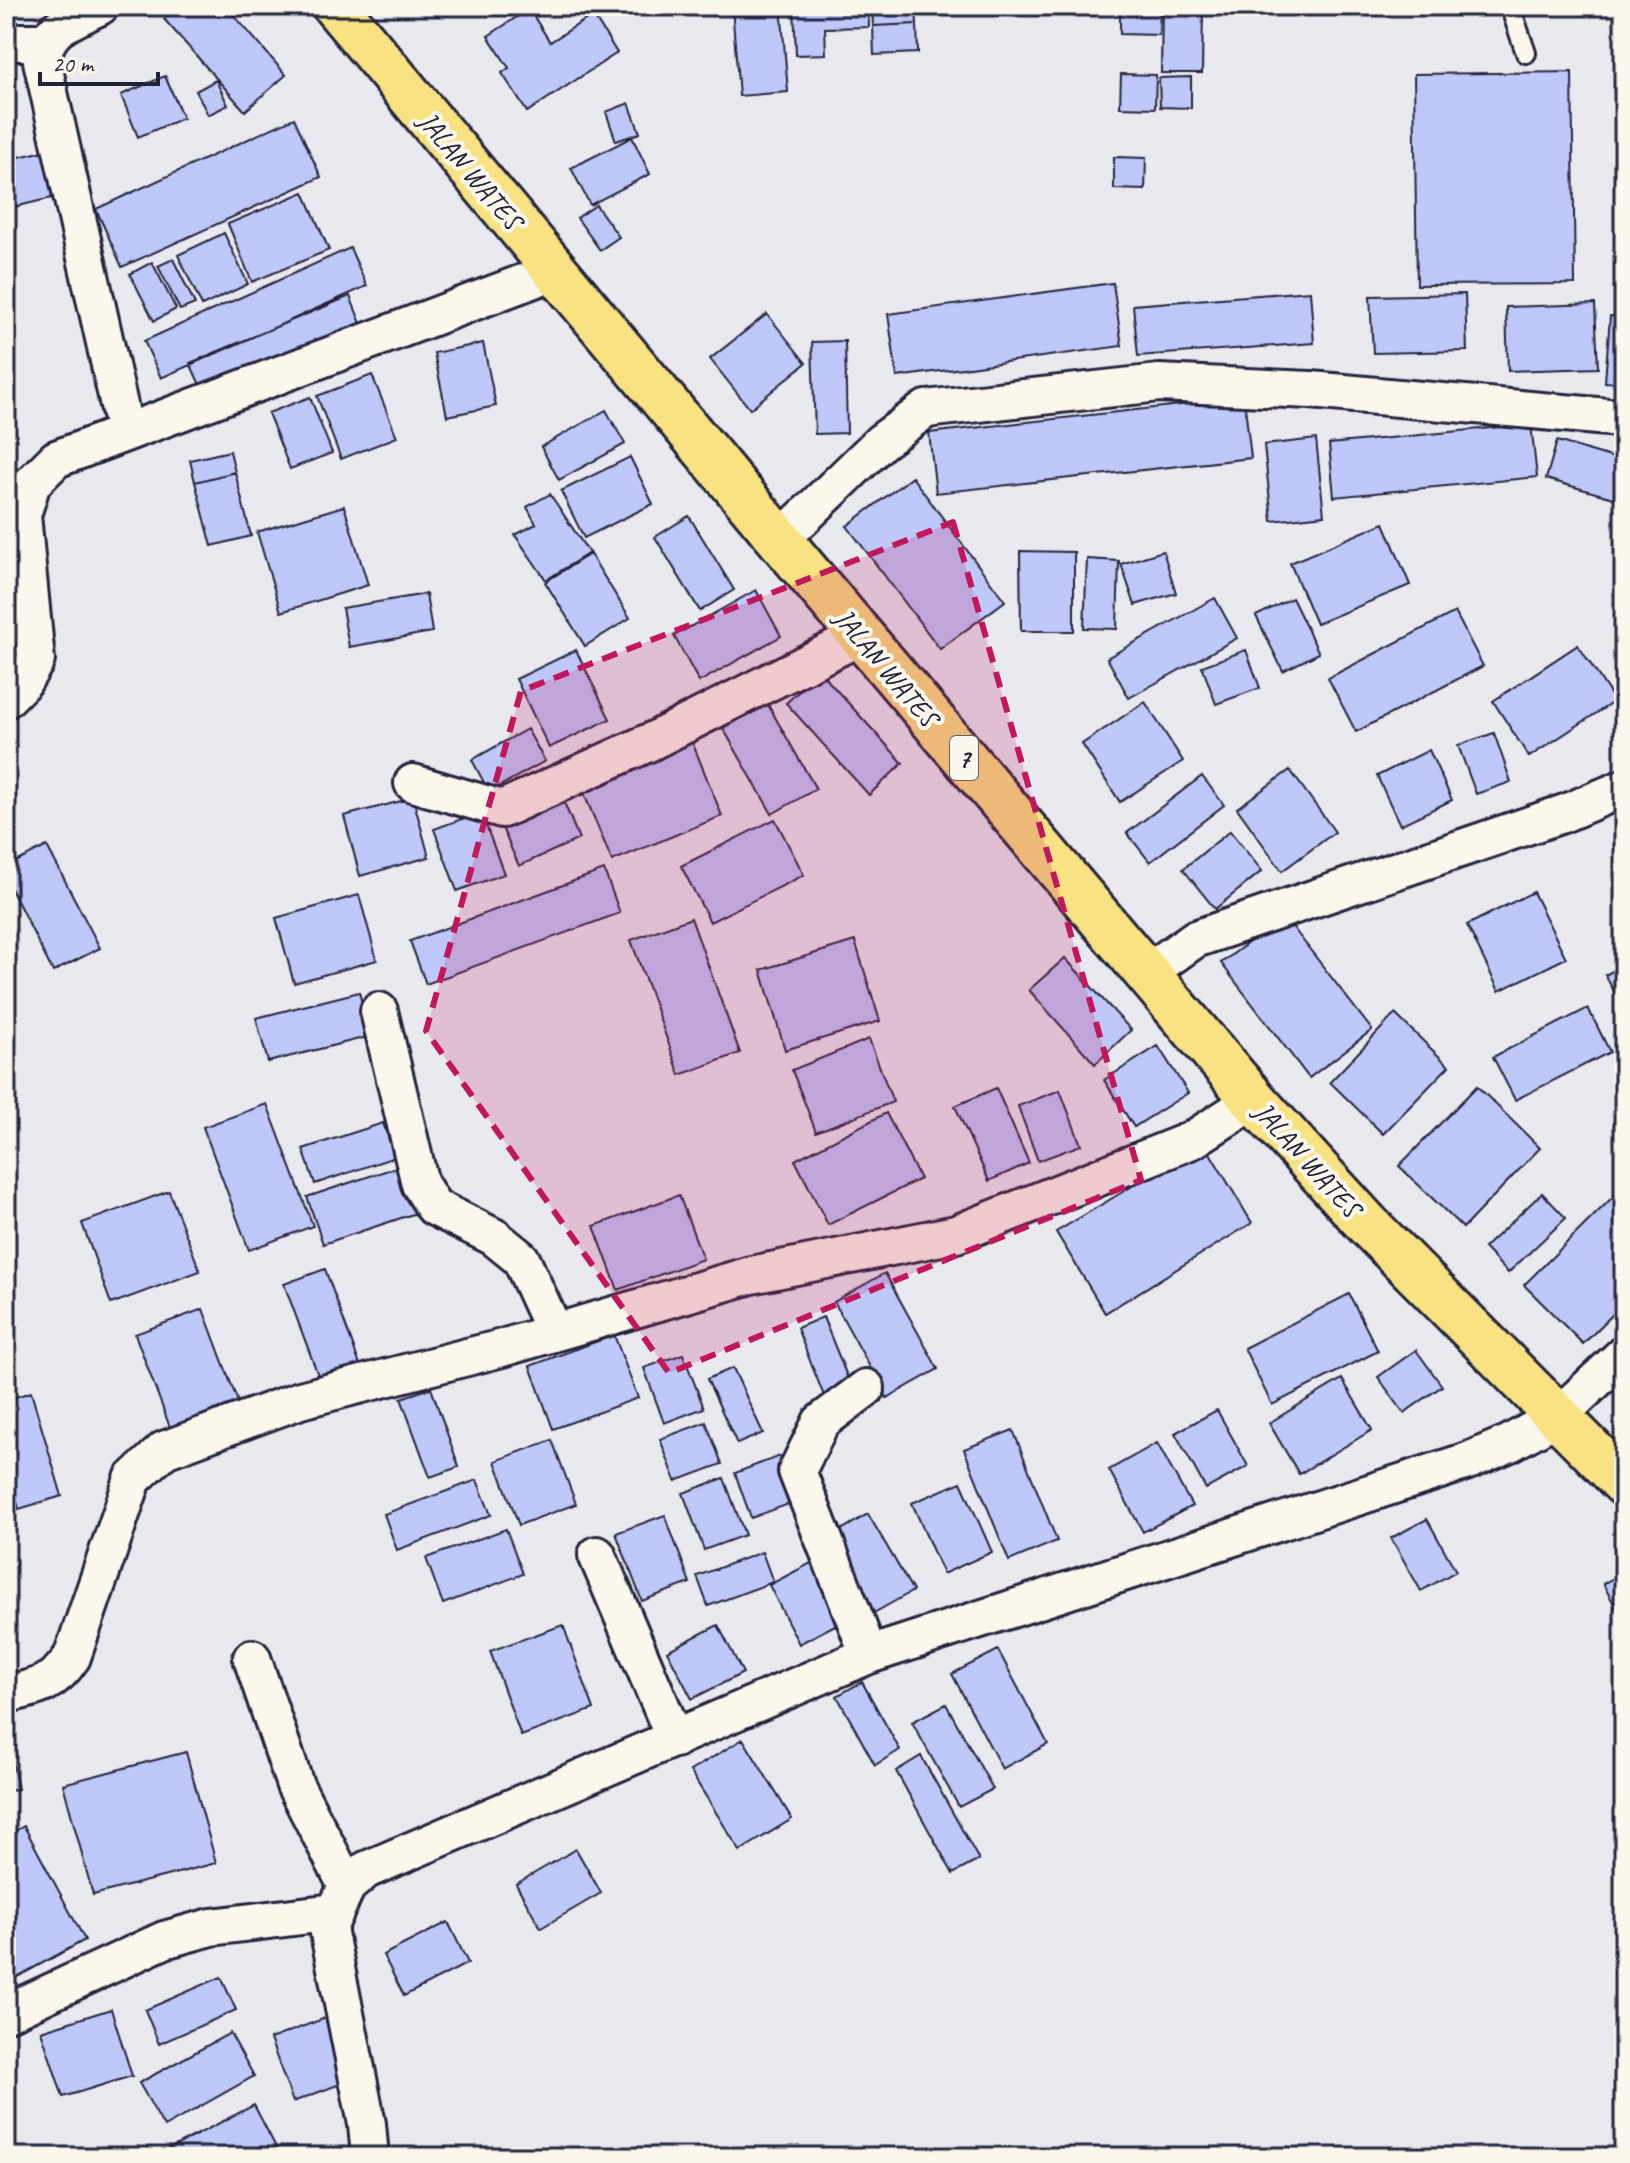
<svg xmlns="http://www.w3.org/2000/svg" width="1630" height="2163" viewBox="0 0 1630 2163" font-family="Caveat,sans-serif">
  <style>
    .building { fill: #bec9fa; stroke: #22223b; stroke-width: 2 }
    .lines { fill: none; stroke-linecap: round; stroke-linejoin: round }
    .lane-casing { stroke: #22223b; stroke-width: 24 }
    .street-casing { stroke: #22223b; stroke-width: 42 }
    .highway-casing { stroke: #22223b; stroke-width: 50 }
    .lane { stroke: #fbf7ec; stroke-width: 18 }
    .street { stroke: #fbf7ec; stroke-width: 36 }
    .highway { stroke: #f8e281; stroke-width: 44 }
    .marked { fill: #c2185b; fill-opacity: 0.2; stroke: #c2185b; stroke-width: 6; stroke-dasharray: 16 10; stroke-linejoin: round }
    .labels { text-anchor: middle; stroke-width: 8; stroke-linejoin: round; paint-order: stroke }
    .shield { fill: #fbf7ec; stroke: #636270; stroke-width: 2 }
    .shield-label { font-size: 26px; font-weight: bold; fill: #22223b }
    .street-label { font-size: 28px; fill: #22223b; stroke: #fbf7ec }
  </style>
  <rect width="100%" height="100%" fill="#e9e9f0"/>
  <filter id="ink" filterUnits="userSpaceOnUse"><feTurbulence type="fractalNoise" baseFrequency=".0125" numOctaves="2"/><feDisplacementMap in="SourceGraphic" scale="16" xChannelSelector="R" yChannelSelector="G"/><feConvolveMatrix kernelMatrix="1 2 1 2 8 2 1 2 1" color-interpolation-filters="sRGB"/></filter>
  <g filter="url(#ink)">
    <path class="building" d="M 179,6 L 226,6 L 286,75 L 245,111 L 164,19 Z
      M 732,6 L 781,6 L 788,92 L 739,96 Z
      M 794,6 L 868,6 L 869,27 L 825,28 L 826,54 L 796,55 Z
      M 872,6 L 916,6 L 917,24 L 873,26 Z
      M 1120,6 L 1160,6 L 1159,35 L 1120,34 Z
      M 1162,6 L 1203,6 L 1202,73 L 1161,73 Z
      M 529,9 L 550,42 L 593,15 L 617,53 L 527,112 L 502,73 L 509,68 L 488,36 Z
      M 917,24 L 918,53 L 874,55 L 873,26 Z
      M 1572,72 L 1575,284 L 1417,285 L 1414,74 Z
      M 1121,74 L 1156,75 L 1155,108 L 1120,107 Z
      M 165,76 L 183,118 L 138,137 L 121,95 Z
      M 1191,77 L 1191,108 L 1160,107 L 1159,78 Z
      M 216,80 L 228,105 L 208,115 L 196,91 Z
      M 629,103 L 640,133 L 616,141 L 606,112 Z
      M 294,118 L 321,177 L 122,267 L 96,209 Z
      M 632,137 L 650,174 L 590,205 L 571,168 Z
      M 57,148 L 68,194 L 6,209 L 6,160 Z
      M 1114,157 L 1146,158 L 1145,190 L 1114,189 Z
      M 304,192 L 329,250 L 252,282 L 228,224 Z
      M 596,205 L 619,237 L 600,250 L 577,218 Z
      M 224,233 L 248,284 L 202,306 L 178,255 Z
      M 350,248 L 367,286 L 161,378 L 144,341 Z
      M 173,259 L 195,304 L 180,310 L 158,266 Z
      M 152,262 L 176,309 L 154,321 L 130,274 Z
      M 1113,283 L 1122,346 L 897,377 L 888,314 Z
      M 1310,291 L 1314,343 L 1138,356 L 1133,305 Z
      M 1465,294 L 1467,351 L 1373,353 L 1370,296 Z
      M 350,296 L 364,331 L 206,398 L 190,363 Z
      M 1595,304 L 1598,368 L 1508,371 L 1506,307 Z
      M 767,314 L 806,363 L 750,409 L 710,359 Z
      M 1610,316 L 1624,317 L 1624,383 L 1605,382 Z
      M 845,341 L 847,433 L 815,434 L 812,342 Z
      M 483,343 L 496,406 L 447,416 L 434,353 Z
      M 372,375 L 397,437 L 341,459 L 317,396 Z
      M 310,397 L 332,453 L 290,469 L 268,413 Z
      M 1244,398 L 1251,458 L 936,493 L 929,433 Z
      M 606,410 L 625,444 L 559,480 L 541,447 Z
      M 1531,424 L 1537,477 L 1334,497 L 1329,444 Z
      M 1316,439 L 1324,515 L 1272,521 L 1264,445 Z
      M 1557,441 L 1624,461 L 1624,501 L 1546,479 Z
      M 230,451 L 235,472 L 195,482 L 190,460 Z
      M 630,457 L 653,504 L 584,538 L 561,491 Z
      M 235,472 L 251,536 L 212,546 L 195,482 Z
      M 912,477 L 1005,601 L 940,649 L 847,526 Z
      M 550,494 L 589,553 L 546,580 L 515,535 L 536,524 L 527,507 Z
      M 344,506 L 368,585 L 281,612 L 257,532 Z
      M 689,516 L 734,590 L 700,611 L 655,537 Z
      M 1384,523 L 1410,585 L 1316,624 L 1290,563 Z
      M 1020,551 L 1074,552 L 1074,631 L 1021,631 Z
      M 1163,551 L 1176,593 L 1135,605 L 1121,564 Z
      M 590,554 L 630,618 L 585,646 L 545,582 Z
      M 1087,559 L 1119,561 L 1117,629 L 1084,628 Z
      M 756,590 L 781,636 L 699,682 L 674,636 Z
      M 426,594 L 432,632 L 349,647 L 342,608 Z
      M 1215,598 L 1237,638 L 1129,698 L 1107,658 Z
      M 1292,598 L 1319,653 L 1283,671 L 1256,616 Z
      M 1455,612 L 1483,666 L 1356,732 L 1328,678 Z
      M 1624,622 L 1624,644 L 1615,626 Z
      M 1578,645 L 1615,701 L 1529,757 L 1493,701 Z
      M 576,650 L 610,719 L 549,748 L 516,679 Z
      M 1246,650 L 1260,688 L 1216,704 L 1202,666 Z
      M 820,672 L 903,763 L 869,795 L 786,703 Z
      M 1145,702 L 1183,761 L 1120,802 L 1082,744 Z
      M 767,703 L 816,789 L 772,814 L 723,728 Z
      M 527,729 L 545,761 L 489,792 L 472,760 Z
      M 1494,733 L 1511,782 L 1476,794 L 1458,745 Z
      M 691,739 L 722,816 L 612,861 L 580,784 Z
      M 1429,750 L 1452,800 L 1400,825 L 1377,776 Z
      M 1290,770 L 1335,832 L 1282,871 L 1237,808 Z
      M 1202,776 L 1224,805 L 1150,862 L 1127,833 Z
      M 413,798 L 429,857 L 360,876 L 344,816 Z
      M 563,800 L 579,839 L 519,866 L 502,828 Z
      M 481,812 L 504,874 L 457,891 L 434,829 Z
      M 775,819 L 804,875 L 710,922 L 681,866 Z
      M 1230,831 L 1262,871 L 1215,909 L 1183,869 Z
      M 47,846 L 100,948 L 53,972 L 6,879 L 6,867 Z
      M 604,870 L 620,913 L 426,984 L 410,941 Z
      M 1533,892 L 1566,958 L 1499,991 L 1467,925 Z
      M 359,895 L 377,960 L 294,983 L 276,918 Z
      M 1284,916 L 1372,1030 L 1309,1078 L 1221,963 Z
      M 691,918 L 740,1053 L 680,1075 L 631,940 Z
      M 855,941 L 880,1021 L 785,1050 L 761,970 Z
      M 1065,958 L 1131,1030 L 1095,1064 L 1029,990 Z
      M 1624,965 L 1624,1009 L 1605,975 Z
      M 359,992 L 371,1036 L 268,1062 L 256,1018 Z
      M 1588,1008 L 1610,1052 L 1515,1100 L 1493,1057 Z
      M 1395,1014 L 1449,1066 L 1383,1134 L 1330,1082 Z
      M 869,1039 L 893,1102 L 816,1132 L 792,1070 Z
      M 1158,1046 L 1188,1093 L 1134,1127 L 1104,1080 Z
      M 1477,1086 L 1540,1148 L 1463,1228 L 1399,1166 Z
      M 996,1088 L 1029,1163 L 989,1181 L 955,1106 Z
      M 1060,1090 L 1081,1145 L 1038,1161 L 1018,1106 Z
      M 267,1104 L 313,1226 L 249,1250 L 203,1127 Z
      M 886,1113 L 920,1179 L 828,1225 L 795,1160 Z
      M 383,1123 L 395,1157 L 315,1184 L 303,1149 Z
      M 1204,1143 L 1252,1223 L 1105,1313 L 1056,1232 Z
      M 400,1166 L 416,1213 L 323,1244 L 307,1197 Z
      M 1624,1186 L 1624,1303 L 1583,1344 L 1524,1285 Z
      M 169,1191 L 200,1271 L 111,1304 L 82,1223 Z
      M 1542,1193 L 1566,1218 L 1508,1273 L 1484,1248 Z
      M 679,1195 L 703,1259 L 618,1290 L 594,1226 Z
      M 325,1269 L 361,1368 L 321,1383 L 284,1284 Z
      M 885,1273 L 938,1369 L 887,1398 L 834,1302 Z
      M 1349,1294 L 1378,1351 L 1272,1405 L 1244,1348 Z
      M 203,1309 L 239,1405 L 171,1430 L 135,1334 Z
      M 823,1317 L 855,1396 L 828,1406 L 797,1328 Z
      M 614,1335 L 638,1398 L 553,1429 L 530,1366 Z
      M 1416,1350 L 1442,1386 L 1404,1413 L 1378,1377 Z
      M 683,1354 L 704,1408 L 664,1423 L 644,1368 Z
      M 733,1368 L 763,1433 L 737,1444 L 707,1379 Z
      M 1342,1379 L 1372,1430 L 1299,1474 L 1269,1423 Z
      M 431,1388 L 459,1467 L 430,1477 L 401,1398 Z
      M 31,1392 L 62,1496 L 19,1509 L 6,1464 L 6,1400 Z
      M 1217,1410 L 1248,1466 L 1206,1489 L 1175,1433 Z
      M 706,1422 L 722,1464 L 676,1481 L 660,1439 Z
      M 1013,1430 L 1057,1541 L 1009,1561 L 964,1449 Z
      M 552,1440 L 576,1504 L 519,1525 L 495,1461 Z
      M 1157,1443 L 1192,1506 L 1143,1532 L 1109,1470 Z
      M 780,1456 L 797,1501 L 751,1518 L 735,1473 Z
      M 724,1478 L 745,1535 L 704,1550 L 683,1493 Z
      M 477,1480 L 491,1515 L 397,1550 L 384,1514 Z
      M 961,1482 L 992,1552 L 943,1574 L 912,1503 Z
      M 868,1514 L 913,1591 L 872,1614 L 828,1538 Z
      M 665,1515 L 690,1583 L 642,1601 L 616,1533 Z
      M 1427,1519 L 1456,1571 L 1421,1591 L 1391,1538 Z
      M 506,1529 L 523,1574 L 443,1604 L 426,1558 Z
      M 762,1552 L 773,1582 L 708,1606 L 697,1576 Z
      M 811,1563 L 841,1622 L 799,1644 L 769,1585 Z
      M 1624,1572 L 1624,1622 L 1603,1584 Z
      M 563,1625 L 594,1709 L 521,1736 L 490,1651 Z
      M 718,1625 L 743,1673 L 692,1699 L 667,1651 Z
      M 998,1650 L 1048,1744 L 1002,1769 L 952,1674 Z
      M 862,1682 L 900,1750 L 875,1765 L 837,1696 Z
      M 946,1704 L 993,1789 L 959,1807 L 912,1722 Z
      M 6,1731 L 18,1789 L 6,1792 Z
      M 743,1739 L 792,1819 L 740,1851 L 690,1771 Z
      M 186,1752 L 216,1863 L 93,1895 L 63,1784 Z
      M 921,1756 L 979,1860 L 953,1874 L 896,1771 Z
      M 24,1826 L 85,1940 L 6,1983 L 6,1836 Z
      M 576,1849 L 601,1893 L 541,1928 L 516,1884 Z
      M 448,1922 L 468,1963 L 404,1996 L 383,1955 Z
      M 221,1977 L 236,2010 L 159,2044 L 145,2010 Z
      M 111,2009 L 132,2076 L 63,2097 L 41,2031 Z
      M 325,2018 L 348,2081 L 293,2102 L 270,2039 Z
      M 230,2033 L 254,2076 L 164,2127 L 139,2083 Z
      M 254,2105 L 281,2157 L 173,2157 L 169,2149 Z"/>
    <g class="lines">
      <defs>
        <path id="lane" d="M 1510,6 L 1526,53"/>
        <path id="street" d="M 100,6 C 72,21 45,26 42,61 L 125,432
          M 6,42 L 43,42
          M 780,540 L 881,442 L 926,409 L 1159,383 L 1311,390 L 1619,418
          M 6,699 L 23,682 L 36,660 L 22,515 L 32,483 L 56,459 L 555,271
          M 413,783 L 502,809 L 650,742 L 861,636
          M 1147,973 L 1195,939 L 1565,813 L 1624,788
          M 379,1011 L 420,1184 L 434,1207 L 494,1237 L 521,1259 L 554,1331
          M 866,1388 L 821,1422 L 797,1471 L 869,1655
          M 597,1555 L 675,1739
          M 252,1658 L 295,1785 L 347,1886
          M 6,1694 C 37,1688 54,1684 72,1657 L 133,1479 L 164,1450 L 300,1400 L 502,1348 L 751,1275 L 956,1234 L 1192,1140 L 1254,1100
          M 6,2013 L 164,1940 L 211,1927 L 334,1912
          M 370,2157 L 367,2124 L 328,1928 L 347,1886 L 366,1870 L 869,1655 L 1468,1461 L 1510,1443 L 1558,1416 L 1624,1354"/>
        <path id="highway" d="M 335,6 L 780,540 L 1254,1100 L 1368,1225 L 1624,1483"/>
      </defs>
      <use href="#lane" class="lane-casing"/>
      <use href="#street" class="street-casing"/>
      <use href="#highway" class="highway-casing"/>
      <use href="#lane" class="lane"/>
      <use href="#street" class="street"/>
      <use href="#highway" class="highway"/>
    </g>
  </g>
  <path class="marked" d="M 953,522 L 1141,1180 L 669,1373 L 426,1031 L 521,691 Z"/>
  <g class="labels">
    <rect class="shield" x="950" y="736" width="28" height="44" rx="6"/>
    <g class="shield-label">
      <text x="964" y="767">7</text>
    </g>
    <g class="street-label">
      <text transform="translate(471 170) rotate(50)" y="10">JALAN WATES</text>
      <text transform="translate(887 667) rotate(50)" y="10">JALAN WATES</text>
      <text transform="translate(1308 1159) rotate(48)" y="10">JALAN WATES</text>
    </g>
  </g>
  <rect width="1630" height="2163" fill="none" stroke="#fbf7ec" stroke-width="32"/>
  <rect x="16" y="16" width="1598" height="2131" fill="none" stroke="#22223b" stroke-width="3" filter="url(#ink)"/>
  <path d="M40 72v12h118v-12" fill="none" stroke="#22223b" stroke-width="4"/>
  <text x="52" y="72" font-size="24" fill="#22223b" stroke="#fbf7ec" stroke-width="6" paint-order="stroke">20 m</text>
</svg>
